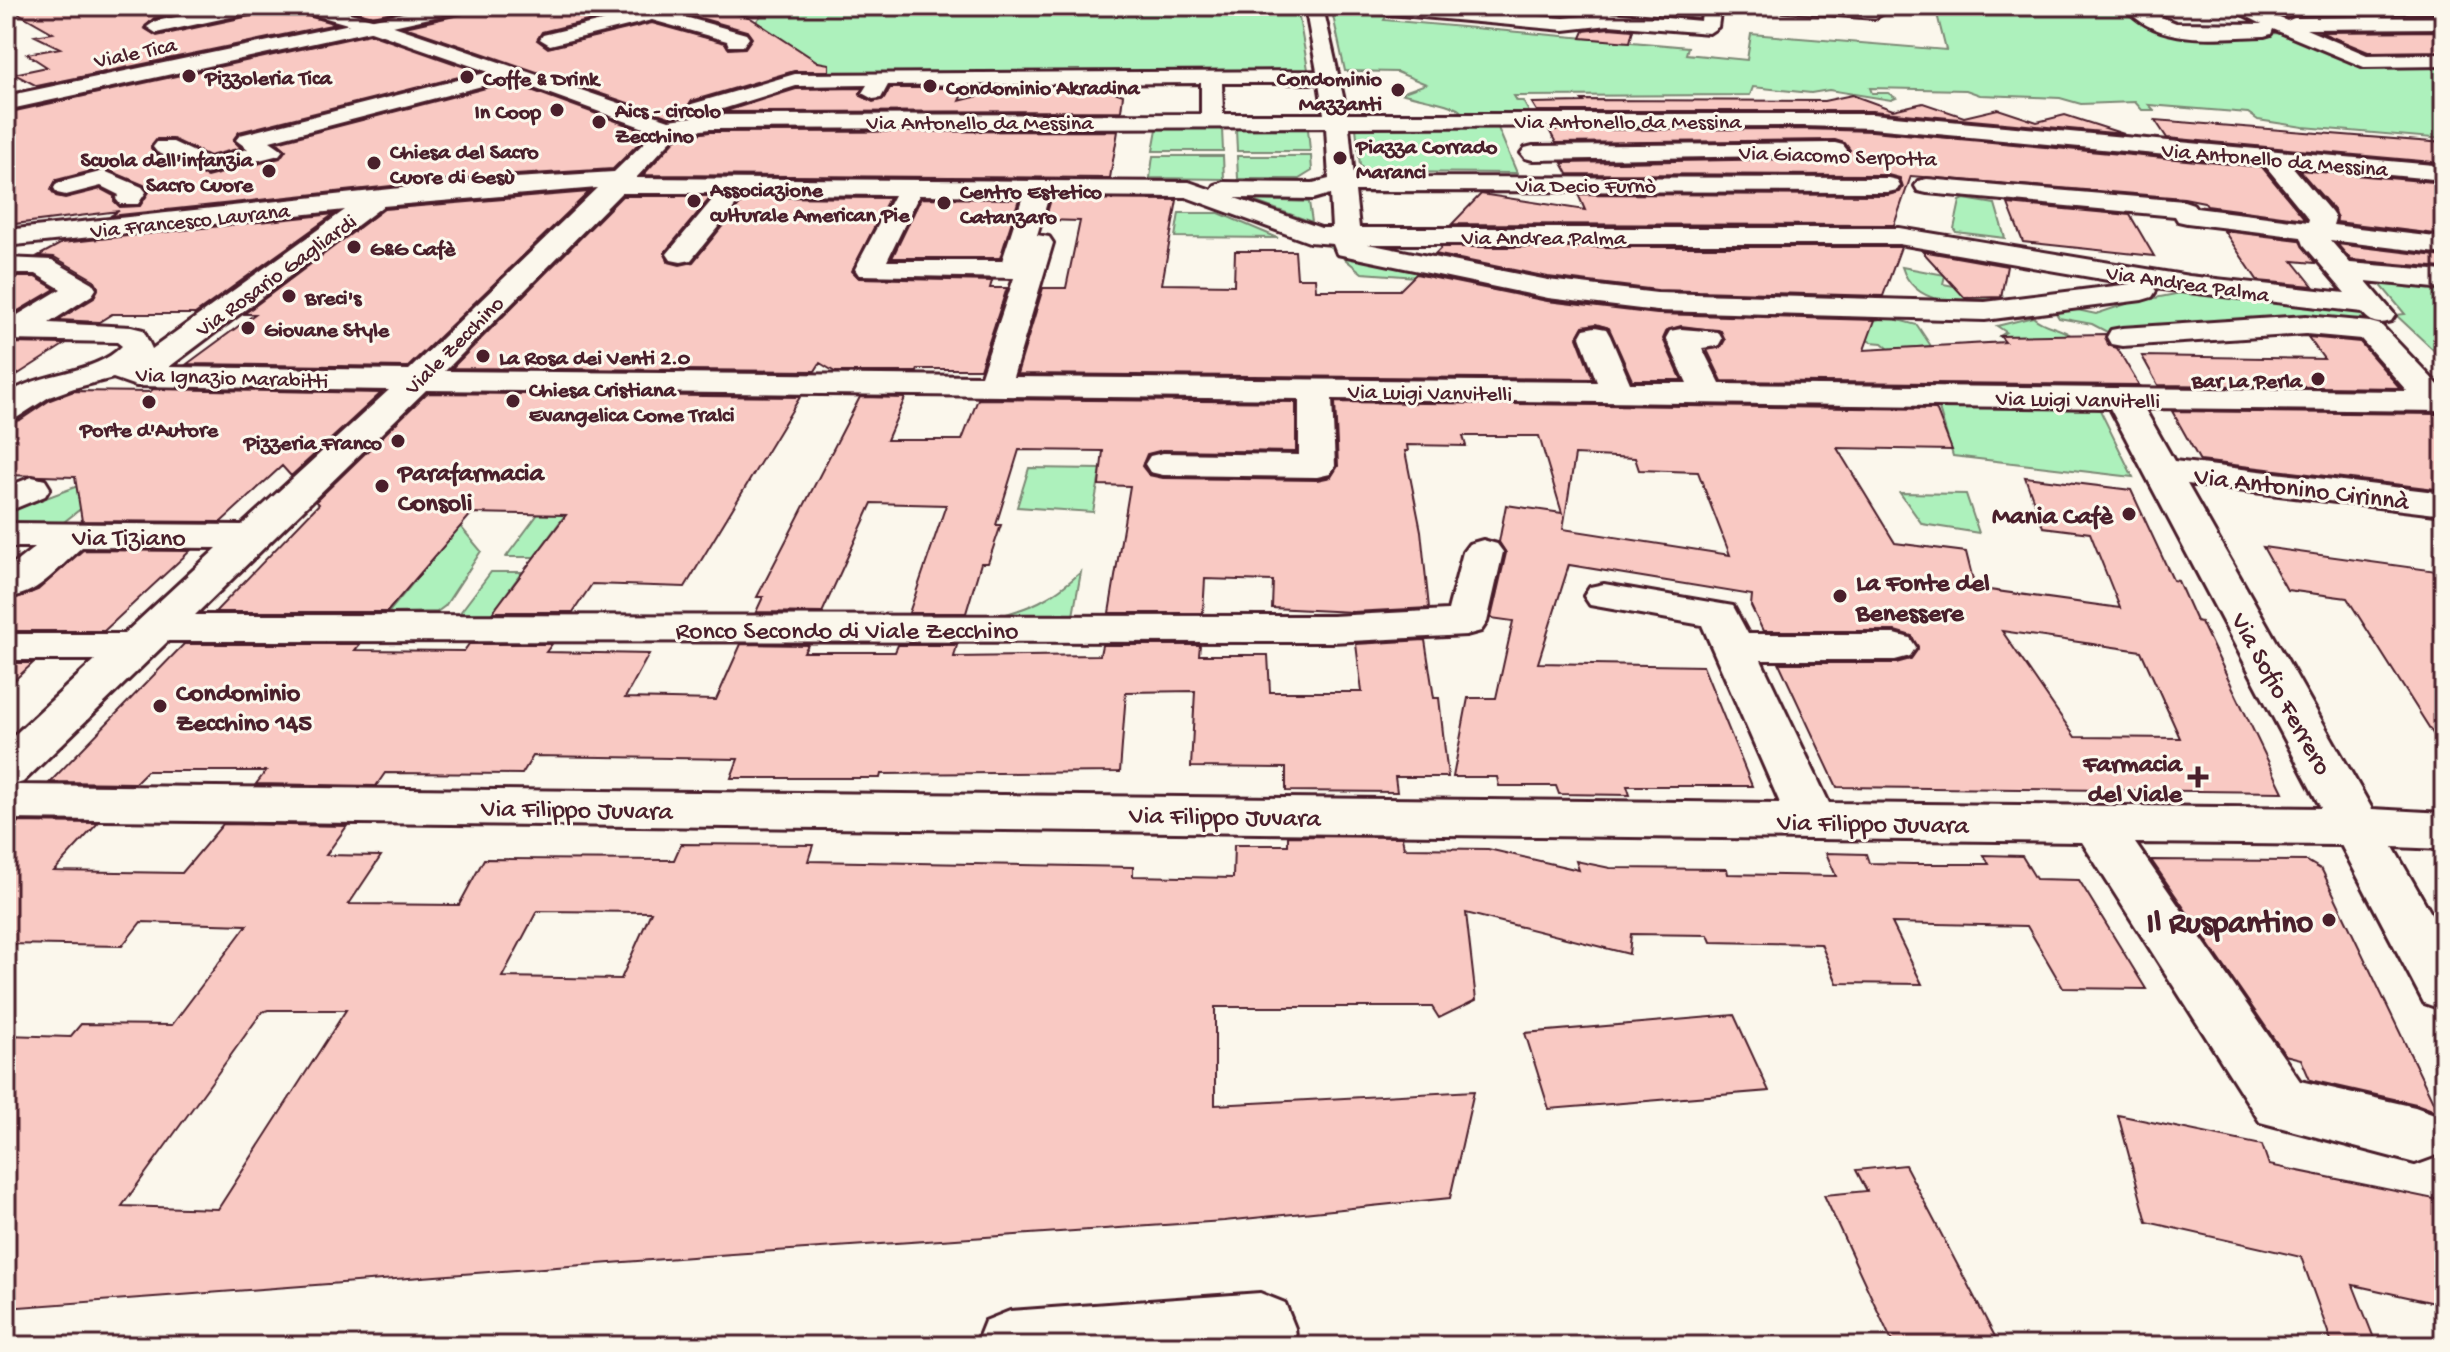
<svg xmlns="http://www.w3.org/2000/svg" width="2450" height="1352" viewBox="0 0 2450 1352" font-family="'Gochi Hand',sans-serif">
  <style>
    .green { fill: #adf1bc; stroke: #7c8874; stroke-width: 2 }
    .building { fill: #f9c9c3; stroke: #4a1f2b; stroke-width: 2; fill-rule: evenodd }
    .lines { fill: none; stroke-linecap: round; stroke-linejoin: round }
    .minor-casing { stroke: #4a1f2b; stroke-width: 6 }
    .major-casing { stroke: #4a1f2b; stroke-width: 6 }
    .minor { fill: #fbf7ec; fill-rule: evenodd }
    .major { fill: #fbf7ec; fill-rule: evenodd }
    .poi-dot { fill: #4a1f2b; stroke: #fbf7ec; stroke-width: 3 }
    .labels { text-anchor: middle; stroke-width: 6; stroke-linejoin: round; paint-order: stroke }
    .far-street-label { font-size: 22px; fill: #4a1f2b; stroke: #fbf7ec }
    .far-poi-label { font-size: 22px; font-weight: bold; fill: #4a1f2b; stroke: #fbf7ec; text-anchor: start }
    .poi-label { font-size: 26px; font-weight: bold; fill: #4a1f2b; stroke: #fbf7ec; text-anchor: start }
    .street-label { font-size: 26px; fill: #4a1f2b; stroke: #fbf7ec }
    .near-poi-label { font-size: 32px; font-weight: bold; fill: #4a1f2b; stroke: #fbf7ec; text-anchor: end }
  </style>
  <rect width="100%" height="100%" fill="#fbf7ec"/>
  <filter id="ink" filterUnits="userSpaceOnUse"><feTurbulence type="fractalNoise" baseFrequency=".0125" numOctaves="2"/><feDisplacementMap in="SourceGraphic" scale="16" xChannelSelector="R" yChannelSelector="G"/><feConvolveMatrix kernelMatrix="1 2 1 2 8 2 1 2 1" color-interpolation-filters="sRGB"/></filter>
  <g filter="url(#ink)">
    <path class="green" d="M 750,6 L 1297,6 L 1309,75 L 769,76 L 722,66 L 765,10 Z
      M 1935,6 L 2120,6 L 2126,13 L 2173,34 L 2288,33 L 2360,64 L 2444,63 L 2444,139 L 2303,127 L 2258,120 L 2248,113 L 2149,105 L 2154,110 L 2142,110 L 2135,102 L 2081,104 L 2060,98 L 1980,95 L 1966,90 L 1870,88 L 1872,93 L 1888,93 L 1896,98 L 1891,100 L 1829,90 L 1811,93 L 1753,87 L 1750,95 L 1514,96 L 1517,101 L 1523,101 L 1529,112 L 1462,113 C 1456,103 1415,98 1401,93 L 1426,84 L 1397,72 L 1345,71 L 1333,16 L 1379,14 L 1387,15 L 1384,20 L 1688,47 L 1686,54 L 1747,60 L 1751,34 L 1946,50 Z
      M 1356,128 L 1498,128 L 1517,173 L 1365,172 L 1360,165 Z
      M 1157,129 L 1222,129 L 1223,151 L 1153,151 Z
      M 1236,129 L 1308,129 L 1310,151 L 1237,151 Z
      M 1153,156 L 1223,156 L 1224,179 L 1150,178 Z
      M 1237,156 L 1311,156 L 1312,171 L 1299,179 L 1238,179 Z
      M 1964,199 L 1995,204 L 2005,238 L 1956,232 L 1954,229 L 1960,201 Z
      M 1250,200 L 1309,202 L 1312,222 Z
      M 1179,213 L 1219,213 L 1278,238 L 1175,237 Z
      M 1329,246 L 1487,282 L 1362,273 Z
      M 1902,267 L 1945,275 L 1943,284 L 2002,295 L 1998,301 C 1963,303 1915,308 1902,267 Z
      M 2374,277 L 2444,284 L 2444,360 L 2396,315 L 2405,314 Z
      M 2191,291 L 2351,308 L 2369,318 L 2109,333 L 2092,324 L 2059,318 L 2056,313 L 2068,308 L 2096,314 L 2129,303 Z
      M 1887,317 L 1917,325 L 1931,346 L 1889,349 L 1882,343 L 1871,342 L 1858,336 L 1861,324 Z
      M 2033,317 C 2045,328 2059,326 2072,336 L 2000,336 L 2006,332 L 1997,326 Z
      M 1937,402 L 2080,405 L 2100,410 L 2133,477 L 1953,456 Z
      M 1029,468 L 1101,469 L 1093,512 L 1017,507 Z
      M 83,484 L 88,503 L 60,525 L 6,524 L 6,513 Z
      M 1900,493 L 1966,494 L 1979,533 L 1922,524 Z
      M 538,514 L 565,515 L 534,557 L 506,557 Z
      M 460,526 L 481,551 L 445,606 L 437,612 L 388,613 Z
      M 491,572 L 522,572 L 490,616 L 459,614 Z
      M 1081,572 L 1072,621 L 991,618 C 1031,608 1050,600 1081,572 Z"/>
    <path class="building" d="M 6,6 L 216,6 L 154,18 L 144,28 L 157,36 L 259,14 L 270,6 L 292,6 L 297,13 L 336,24 L 37,86 L 14,74 L 47,67 L 27,54 L 60,48 L 35,36 L 53,33 Z
      M 335,6 L 421,6 L 373,16 Z
      M 474,6 L 650,6 L 542,32 L 537,40 L 548,48 L 652,23 L 725,43 L 729,49 L 745,48 L 752,38 L 747,31 L 686,14 L 693,12 L 697,6 L 705,6 L 749,17 L 818,62 L 829,64 L 829,71 L 794,71 L 691,101 L 686,110 L 692,114 L 669,117 L 405,27 L 463,14 Z
      M 2258,6 L 2444,6 L 2444,13 L 2294,15 L 2287,18 Z
      M 1609,28 L 1633,30 L 1630,42 L 1581,38 L 1584,31 Z
      M 2444,31 L 2444,51 L 2368,52 L 2320,32 Z
      M 370,34 L 479,72 L 239,132 L 233,140 L 241,148 L 209,156 L 173,139 L 157,139 L 151,149 L 156,155 L 207,177 L 280,158 L 286,150 L 277,142 L 509,82 L 649,133 L 613,169 L 467,178 L 110,216 L 119,211 L 6,225 L 6,113 ZM 103,168 L 144,185 L 149,192 L 140,206 L 120,207 L 114,201 L 114,196 L 101,189 L 65,198 L 56,196 L 51,190 L 56,180 Z
      M 1014,87 L 1100,87 L 1123,95 L 1121,111 L 723,112 L 796,89 L 862,88 L 861,96 L 873,102 L 884,99 L 890,88 L 965,88 L 959,101 Z
      M 1852,95 L 1893,110 L 1923,103 L 1964,117 L 1998,109 L 2037,122 L 2065,115 L 2124,134 L 1872,111 L 1537,111 L 1532,103 L 1584,102 L 1582,100 L 1824,101 Z
      M 2155,120 L 2444,143 L 2444,163 L 2167,138 Z
      M 1803,129 L 1872,131 L 2262,167 L 2305,219 L 2207,206 L 2204,202 L 2184,198 L 1911,176 L 1894,225 L 1452,224 L 1481,194 L 1585,210 L 1578,194 L 1888,195 L 1900,192 L 1903,187 L 1900,178 L 1888,175 L 1568,174 L 1562,163 L 1843,158 L 1850,150 L 1845,143 L 1835,140 L 1556,143 L 1549,130 Z
      M 1118,131 L 1110,178 L 643,175 L 679,136 L 710,132 Z
      M 2299,170 L 2444,183 L 2444,235 L 2337,222 L 2334,210 Z
      M 589,192 L 408,367 L 187,364 L 255,314 L 244,314 L 384,209 Z
      M 622,196 L 712,196 L 665,252 L 668,262 L 680,265 L 693,262 L 746,197 L 889,198 L 852,271 L 859,278 L 992,281 L 990,288 L 1007,288 L 980,369 L 918,369 L 917,372 L 835,372 L 820,363 L 815,371 L 452,368 Z
      M 921,198 L 1019,199 L 1000,258 L 892,258 Z
      M 1051,199 L 1177,200 L 1162,284 L 1234,285 L 1235,251 L 1295,251 L 1297,278 L 1315,278 L 1316,290 L 1400,290 L 1416,274 L 1547,301 L 1657,314 L 1875,320 L 1864,350 L 2005,342 L 2000,336 L 2106,334 L 2108,345 L 2117,348 L 2139,385 L 1722,381 L 1707,350 L 1721,347 L 1725,340 L 1721,331 L 1681,326 L 1667,330 L 1663,339 L 1682,380 L 1632,380 L 1609,328 L 1596,324 L 1583,326 L 1577,337 L 1593,379 L 1017,374 L 1043,288 L 1066,288 L 1080,221 L 1045,220 Z
      M 2008,204 L 2130,215 L 2154,256 L 2023,242 Z
      M 334,214 L 195,314 L 112,314 L 99,322 L 58,320 L 94,298 L 98,287 L 94,280 L 54,257 L 38,256 L 62,243 Z
      M 2224,231 L 2299,240 L 2315,263 L 2293,261 L 2313,286 L 2258,281 Z
      M 2337,244 L 2444,257 L 2444,268 L 2351,260 Z
      M 1442,247 L 1901,247 L 1883,296 L 1657,290 L 1548,277 L 1435,254 Z
      M 1922,251 L 2007,266 L 2001,297 L 1965,298 Z
      M 6,277 L 35,277 L 55,289 L 6,318 Z
      M 2308,337 L 2360,342 L 2400,388 L 2158,385 L 2142,356 L 2324,359 Z
      M 6,343 L 65,344 L 6,382 Z
      M 153,389 L 381,393 L 291,476 L 282,466 L 221,522 L 82,521 L 75,477 L 6,475 L 6,423 L 20,420 L 50,400 L 74,391 L 150,392 Z
      M 427,393 L 800,397 L 685,587 L 592,584 L 573,612 L 493,612 L 566,515 L 472,513 L 387,612 L 215,612 L 319,504 L 316,501 Z
      M 860,397 L 905,398 L 887,440 L 962,440 L 978,399 L 1296,402 L 1296,452 L 1163,450 L 1147,454 L 1142,466 L 1149,475 L 1163,478 L 1317,480 L 1331,477 L 1338,466 L 1335,402 L 1936,409 L 1952,450 L 1837,448 L 1895,543 L 1966,552 L 1975,588 L 2120,608 L 2090,533 L 2043,527 L 2025,477 L 2131,490 L 2173,580 L 2178,581 L 2196,621 L 2201,622 L 2283,792 L 1837,787 L 1779,663 L 1896,663 L 1911,659 L 1918,649 L 1912,636 L 1895,631 L 1763,631 L 1751,606 L 1752,595 L 1569,565 L 1538,663 L 1703,666 L 1752,786 L 1627,786 L 1630,795 L 1559,794 L 1556,786 L 1499,786 L 1497,777 L 1453,777 L 1468,698 L 1496,698 L 1513,621 L 1491,618 L 1506,553 L 1499,542 L 1506,505 L 1562,513 L 1539,436 L 1463,436 L 1466,446 L 1407,445 L 1408,451 L 1405,451 L 1421,531 L 1429,608 L 1353,612 L 1272,608 L 1273,581 L 1205,579 L 1203,613 L 1109,613 L 1130,486 L 1099,485 L 1103,451 L 1019,450 L 996,525 L 1001,525 L 988,563 L 981,563 L 966,613 L 909,613 L 946,505 L 872,503 L 822,613 L 756,612 L 763,597 L 757,597 ZM 1575,455 L 1635,458 L 1639,470 L 1698,472 L 1730,555 L 1563,529 ZM 2002,631 L 2141,651 L 2180,738 L 2075,737 Z
      M 2172,411 L 2437,414 L 2444,421 L 2444,490 L 2200,461 Z
      M 2263,547 L 2444,572 L 2444,751 L 2347,598 L 2287,590 Z
      M 83,550 L 190,551 L 104,631 L 6,631 L 6,598 L 17,598 L 38,590 Z
      M 1425,640 L 1434,698 L 1439,698 L 1448,777 L 1395,777 L 1397,792 L 1286,791 L 1286,768 L 1191,767 L 1195,691 L 1126,692 L 1120,772 L 881,774 L 880,778 L 731,778 L 738,759 L 533,756 L 522,774 L 385,773 L 376,786 L 256,784 L 266,771 L 147,771 L 135,783 L 50,782 L 184,644 L 360,644 L 355,650 L 464,651 L 469,644 L 552,644 L 546,652 L 649,654 L 625,698 L 716,700 L 741,644 L 808,645 L 804,652 L 895,652 L 898,645 L 957,645 L 954,657 L 1100,655 L 1102,645 L 1200,645 L 1199,655 L 1268,655 L 1270,692 L 1362,692 L 1356,644 Z
      M 6,663 L 33,663 L 6,688 Z
      M 12,822 L 98,823 L 54,871 L 182,873 L 223,824 L 347,826 L 326,855 L 381,856 L 349,904 L 459,905 L 484,859 L 674,860 L 681,844 L 813,845 L 808,861 L 1133,867 L 1133,876 L 1233,878 L 1234,845 L 1288,845 L 1288,836 L 1402,837 L 1404,848 L 1488,849 L 1579,870 L 1576,861 L 1610,868 L 1727,869 L 1728,874 L 1836,876 L 1826,853 L 1866,854 L 1869,863 L 1913,864 L 1989,864 L 1984,855 L 2022,856 L 2036,879 L 2079,880 L 2146,989 L 2063,988 L 2027,926 L 1892,923 L 1922,984 L 1837,983 L 1821,944 L 1711,942 L 1708,935 L 1631,934 L 1629,954 L 1466,913 L 1476,1000 L 1439,1018 L 1432,1007 L 1215,1007 L 1215,1105 L 1474,1091 L 1450,1198 L 1224,1221 L 732,1254 L 6,1308 L 6,1035 L 70,1037 L 81,1024 L 172,1025 L 247,925 L 141,922 L 122,946 L 6,944 L 6,828 ZM 537,911 L 651,912 L 621,979 L 502,977 ZM 268,1010 L 346,1010 L 218,1209 L 122,1206 L 262,1012 Z
      M 2151,860 L 2307,861 L 2322,870 L 2438,1112 L 2416,1104 L 2310,1080 L 2301,1059 L 2285,1055 Z
      M 1734,1015 L 1769,1091 L 1549,1109 L 1525,1033 Z
      M 2118,1115 L 2262,1145 L 2269,1165 L 2444,1201 L 2444,1305 L 2353,1285 L 2377,1346 L 2333,1346 L 2301,1257 L 2147,1222 Z
      M 1905,1165 L 2000,1346 L 1894,1346 L 1824,1195 L 1867,1191 L 1856,1170 Z"/>
    <g class="lines">
      <defs>
        <path id="minor" d="M 232,6 L 267,6 L 258,11 L 156,33 L 147,27 L 156,21 Z
          M 295,6 L 324,6 L 379,21 L 669,120 L 710,115 L 1201,114 L 1201,83 L 888,85 L 881,98 L 873,99 L 862,93 L 867,85 L 796,86 L 700,116 L 689,109 L 692,104 L 795,74 L 1317,71 L 1305,6 L 1419,6 L 1564,18 L 1609,13 L 1701,21 L 1703,6 L 1721,6 L 1718,27 L 1709,33 L 1609,25 L 1564,30 L 1368,12 L 1324,12 L 1347,114 L 1872,114 L 2444,166 L 2444,180 L 2292,166 L 2331,212 L 2335,218 L 2333,225 L 2444,238 L 2444,254 L 2330,240 L 2350,263 L 2444,271 L 2444,289 L 2366,281 L 2395,315 L 2391,321 C 2377,325 2371,323 2362,312 L 2154,288 L 2156,291 L 2152,297 L 2142,300 L 1985,320 L 1657,311 L 1548,298 L 1347,256 L 1337,254 L 1333,244 L 1309,242 L 1186,197 L 1049,196 L 1037,235 L 1049,237 L 1053,243 L 1013,377 L 1597,382 L 1580,336 L 1584,329 L 1595,327 L 1606,329 L 1610,336 L 1630,383 L 1687,383 L 1666,338 L 1670,331 L 1681,329 L 1718,332 L 1722,339 L 1718,346 L 1702,348 L 1720,384 L 2407,391 L 2361,339 L 2306,334 L 2122,346 L 2111,344 L 2107,337 L 2111,330 L 2122,328 L 2306,316 L 2370,322 L 2381,325 L 2444,391 L 2444,411 L 2144,408 L 2174,461 L 2444,493 L 2444,515 L 2187,484 L 2372,809 L 2444,813 L 2444,849 L 2393,847 L 2444,936 L 2444,1010 L 2424,1003 L 2341,845 L 2135,843 L 2300,1081 L 2415,1107 L 2437,1115 C 2444,1132 2444,1138 2437,1155 L 2415,1163 L 2260,1122 L 2082,842 L 6,819 L 6,743 L 95,660 L 6,660 L 6,634 L 124,634 L 217,548 L 82,547 C 63,563 32,602 6,595 L 6,570 L 35,547 L 6,547 L 6,523 L 242,525 L 389,390 L 136,386 L 113,378 L 74,388 L 49,397 L 18,417 L 6,420 L 6,395 C 40,371 95,375 122,346 L 117,342 L 6,340 L 6,322 L 61,289 L 36,274 L 6,274 L 6,258 L 52,260 L 92,283 L 96,289 L 92,295 L 49,323 L 131,327 L 143,330 L 152,349 L 345,210 L 6,246 L 6,230 L 467,181 L 614,172 L 655,132 L 509,79 L 270,141 L 283,150 L 279,155 L 206,174 L 157,152 L 153,147 L 157,142 L 173,142 L 209,159 L 248,149 L 236,140 L 240,135 L 489,72 L 365,29 L 298,10 ZM 1222,83 L 1319,83 L 1324,114 L 1223,114 ZM 1803,126 L 1872,128 L 2264,164 L 2309,219 L 2308,222 L 2196,208 L 2193,204 L 2184,201 L 1927,179 L 1918,181 L 1915,186 L 1918,191 L 1927,193 L 2175,216 L 2178,221 L 2187,223 L 2301,237 L 2304,245 L 2345,293 L 2189,276 L 1899,228 L 1359,228 L 1355,191 L 1888,192 L 1897,190 L 1900,185 L 1897,180 L 1888,178 L 1354,177 L 1349,127 ZM 1326,127 L 1329,179 L 1313,183 L 1224,182 L 1215,185 L 1212,190 L 1189,182 L 636,178 L 678,133 L 710,129 ZM 597,188 L 409,370 L 169,367 L 383,206 ZM 621,193 L 718,193 L 667,254 L 671,260 L 681,262 L 691,260 L 745,194 L 894,195 L 855,269 L 859,275 L 1014,278 L 981,376 L 445,371 ZM 1330,194 L 1332,228 L 1321,228 L 1235,198 L 1313,199 ZM 919,195 L 1023,196 L 1002,261 L 887,261 ZM 1368,244 L 1899,244 L 2131,284 L 1985,302 L 1657,293 L 1548,280 ZM 426,390 L 1299,399 L 1299,455 L 1163,453 L 1150,456 L 1145,464 L 1150,472 L 1163,475 L 1317,477 L 1330,474 L 1335,466 L 1332,399 L 2110,408 L 2321,808 L 1829,803 L 1761,660 L 1895,660 L 1910,656 L 1916,647 L 1910,638 L 1895,634 L 1748,634 L 1733,606 L 1604,584 L 1590,587 L 1584,596 L 1590,605 L 1702,625 L 1780,803 L 13,785 L 23,782 L 168,641 L 1332,642 L 1466,635 L 1481,631 L 1487,622 L 1503,552 L 1497,544 L 1483,540 L 1469,544 L 1463,552 L 1448,610 L 1332,616 L 195,615 Z
          M 663,6 L 694,6 L 691,10 L 674,14 L 746,34 L 749,38 L 743,46 L 729,46 L 727,41 L 652,20 L 550,45 L 540,39 L 543,35 Z
          M 1774,6 C 1797,6 1870,0 1884,13 L 1875,18 L 1783,11 Z
          M 2124,6 L 2143,6 L 2151,13 L 2176,23 L 2262,24 L 2226,6 L 2250,6 L 2287,21 L 2294,18 L 2444,16 L 2444,28 L 2306,29 L 2367,55 L 2444,54 L 2444,66 L 2364,67 L 2273,29 L 2271,34 L 2264,36 C 2218,37 2156,47 2124,6 Z
          M 1835,143 L 1843,145 L 1847,150 L 1843,155 L 1533,160 L 1525,158 L 1521,153 L 1525,148 L 1533,146 Z
          M 104,171 L 142,187 L 146,192 L 138,204 L 120,204 L 116,199 L 119,195 L 101,186 L 66,195 L 57,193 L 54,188 L 57,183 Z
          M 32,477 L 45,480 L 50,488 L 45,496 L 6,512 L 6,487 Z
          M 1260,1293 L 1285,1303 L 1295,1328 L 1297,1346 L 975,1346 L 985,1321 L 1010,1311 Z"/>
        <path id="major" d="M 436,6 L 471,6 L 462,11 L 6,110 L 6,96 Z"/>
      </defs>
      <use href="#minor" class="minor-casing"/>
      <use href="#major" class="major-casing"/>
      <use href="#minor" class="minor"/>
      <use href="#major" class="major"/>
    </g>
  </g>
  <g class="poi-dot">
    <circle cx="189" cy="76" r="8"/>
    <circle cx="467" cy="77" r="8"/>
    <circle cx="930" cy="86" r="8"/>
    <circle cx="1398" cy="90" r="8"/>
    <circle cx="557" cy="110" r="8"/>
    <circle cx="599" cy="122" r="8"/>
    <circle cx="1340" cy="158" r="8"/>
    <circle cx="374" cy="163" r="8"/>
    <circle cx="269" cy="171" r="8"/>
    <circle cx="694" cy="201" r="8"/>
    <circle cx="944" cy="203" r="8"/>
    <circle cx="354" cy="247" r="8"/>
    <circle cx="289" cy="296" r="8"/>
    <circle cx="248" cy="328" r="8"/>
    <circle cx="483" cy="356" r="8"/>
    <circle cx="2318" cy="379" r="8"/>
    <circle cx="513" cy="401" r="8"/>
    <circle cx="149" cy="402" r="8"/>
    <circle cx="398" cy="441" r="8"/>
    <circle cx="382" cy="486" r="8"/>
    <circle cx="2129" cy="514" r="8"/>
    <circle cx="1840" cy="596" r="8"/>
    <circle cx="160" cy="706" r="8"/>
    <path d="M2194 765h8v8h8v8h-8v8h-8v-8h-8v-8h8z"/>
    <circle cx="2329" cy="920" r="8"/>
  </g>
  <g class="labels">
    <g class="far-street-label">
      <text transform="translate(135 51) rotate(-12)" y="8">Viale Tica</text>
      <text x="1628" y="128">Via Antonello da Messina</text>
      <text x="980" y="129">Via Antonello da Messina</text>
      <text transform="translate(1838 154) rotate(2)" y="8">Via Giacomo Serpotta</text>
      <text transform="translate(2275 158) rotate(5)" y="8">Via Antonello da Messina</text>
      <text x="1586" y="192">Via Decio Furnò</text>
      <text transform="translate(190 219) rotate(-6)" y="8">Via Francesco Laurana</text>
      <text x="1544" y="244">Via Andrea Palma</text>
      <text transform="translate(275 274) rotate(-36)" y="8">Via Rosario Gagliardi</text>
      <text transform="translate(2188 282) rotate(8)" y="8">Via Andrea Palma</text>
      <text transform="translate(453 344) rotate(-45)" y="8">Viale Zecchino</text>
      <text transform="translate(232 376) rotate(2)" y="8">Via Ignazio Marabitti</text>
      <text transform="translate(1430 391) rotate(1)" y="8">Via Luigi Vanvitelli</text>
      <text transform="translate(2078 398) rotate(1)" y="8">Via Luigi Vanvitelli</text>
    </g>
    <g class="far-poi-label">
      <text x="205" y="84">Pizzoleria Tica</text>
      <text x="483" y="85">Coffe &amp; Drink</text>
      <text x="1382" y="85" text-anchor="end">Condominio<tspan x="1382" dy="25">Mazzanti</tspan></text>
      <text x="946" y="94">Condominio Akradina</text>
      <text x="615" y="117">Aics - circolo<tspan x="615" dy="25">Zecchino</tspan></text>
      <text x="541" y="118" text-anchor="end">In Coop</text>
      <text x="1356" y="153">Piazza Corrado<tspan x="1356" dy="25">Maranci</tspan></text>
      <text x="390" y="158">Chiesa del Sacro<tspan x="390" dy="25">Cuore di Gesù</tspan></text>
      <text x="253" y="166" text-anchor="end">Scuola dell'infanzia<tspan x="253" dy="25">Sacro Cuore</tspan></text>
      <text x="710" y="196">Associazione<tspan x="710" dy="25">culturale American Pie</tspan></text>
      <text x="960" y="198">Centro Estetico<tspan x="960" dy="25">Catanzaro</tspan></text>
      <text x="370" y="255">G&amp;G Cafè</text>
      <text x="305" y="304">Breci's</text>
      <text x="264" y="336">Giovane Style</text>
      <text x="499" y="364">La Rosa dei Venti 2.0</text>
      <text x="2302" y="387" text-anchor="end">Bar La Perla</text>
      <text x="529" y="396">Chiesa Cristiana<tspan x="529" dy="25">Evangelica Come Tralci</tspan></text>
      <text x="149" y="436" text-anchor="middle">Porte d'Autore</text>
      <text x="382" y="449" text-anchor="end">Pizzeria Franco</text>
    </g>
    <g class="poi-label">
      <text x="398" y="480">Parafarmacia<tspan x="398" dy="30">Consoli</tspan></text>
      <text x="2113" y="523" text-anchor="end">Mania Cafè</text>
      <text x="1856" y="590">La Fonte del<tspan x="1856" dy="30">Benessere</tspan></text>
      <text x="176" y="700">Condominio<tspan x="176" dy="30">Zecchino 145</tspan></text>
      <text x="2182" y="771" text-anchor="end">Farmacia<tspan x="2182" dy="30">del Viale</tspan></text>
    </g>
    <g class="street-label">
      <text transform="translate(2302 487) rotate(7)" y="9">Via Antonino Cirinnà</text>
      <text x="129" y="545">Via Tiziano</text>
      <text x="847" y="638">Ronco Secondo di Viale Zecchino</text>
      <text transform="translate(2283 693) rotate(61)" y="9">Via Sofio Ferrero</text>
      <text transform="translate(577 808) rotate(1)" y="9">Via Filippo Juvara</text>
      <text transform="translate(1225 815) rotate(1)" y="9">Via Filippo Juvara</text>
      <text transform="translate(1873 822) rotate(1)" y="9">Via Filippo Juvara</text>
    </g>
    <g class="near-poi-label">
      <text x="2313" y="931">Il Ruspantino</text>
    </g>
  </g>
  <rect width="2450" height="1352" fill="none" stroke="#fbf7ec" stroke-width="32"/>
  <rect x="16" y="16" width="2418" height="1320" fill="none" stroke="#4a1f2b" stroke-width="3" filter="url(#ink)"/>
</svg>
